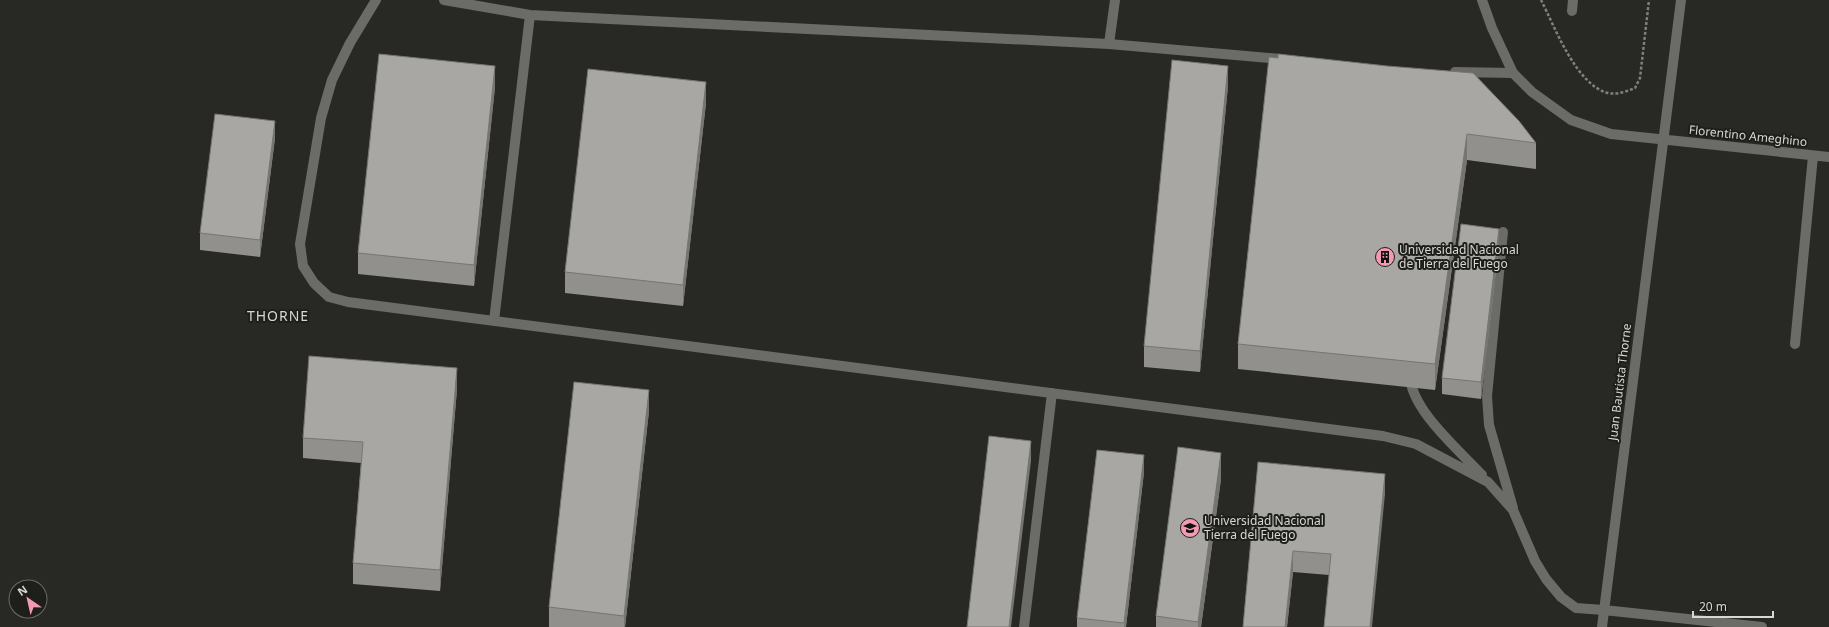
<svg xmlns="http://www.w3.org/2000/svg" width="1829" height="627" viewBox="0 0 1829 627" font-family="'Noto Sans',sans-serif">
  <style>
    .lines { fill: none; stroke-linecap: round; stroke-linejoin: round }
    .path { stroke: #80807c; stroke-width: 2.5; stroke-dasharray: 3 2; stroke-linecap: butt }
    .service { stroke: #6b6b67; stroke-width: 10 }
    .minor { stroke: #6b6b67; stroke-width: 10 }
    .wall { fill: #91908c }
    .shaded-wall { fill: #767572 }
    .building { fill: #a9a7a3; stroke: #767572 }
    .labels { text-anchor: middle; stroke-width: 4; stroke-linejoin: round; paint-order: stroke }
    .street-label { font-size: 12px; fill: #d7d7d4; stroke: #1e1e1b }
    .poi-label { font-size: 12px; fill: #d7d7d4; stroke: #1e1e1b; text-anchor: start }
    .quarter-label { font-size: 14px; letter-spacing: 1px; fill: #d7d7d4; stroke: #1e1e1b }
  </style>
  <rect width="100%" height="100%" fill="#282824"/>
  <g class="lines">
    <path class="path" d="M 1541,0 C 1555,27 1576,85 1608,93 C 1618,95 1627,91 1635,88 L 1640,78 L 1649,0"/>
    <path class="service" d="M 376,0 L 350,43 L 332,80 L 321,118 L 300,244 L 303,266 L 314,283 L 329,297 L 348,302 L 1383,436 L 1416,444 L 1488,482 L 1513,510 L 1535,561 L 1546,579 L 1561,597 L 1576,608 L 1604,610
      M 444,0 L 530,15 L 1109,44 L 1281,59
      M 1572,11 L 1573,0
      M 1109,44 L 1115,0
      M 1455,72 L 1513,73
      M 1503,232 L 1487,396 L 1489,425 L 1513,508
      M 494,321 L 530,15
      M 1410,375 C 1410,409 1459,450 1482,475
      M 1024,627 L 1052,393"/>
    <path class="minor" d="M 1482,0 L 1492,28 L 1513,73 L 1532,92 L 1571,120 L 1611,134 L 1829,157
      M 1795,344 L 1813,156
      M 1604,610 L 1762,627
      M 1602,627 L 1681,0"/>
  </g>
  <path class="wall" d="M 1278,58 L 1536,143 L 1536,169 L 1467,160 L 1435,390 L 1238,369 L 1238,344 Z
    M 1228,86 L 1200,372 L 1144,367 L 1144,346 Z
    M 495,87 L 474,286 L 358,274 L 358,253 Z
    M 706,103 L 683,306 L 565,293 L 565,272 Z
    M 275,138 L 260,257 L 200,250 L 200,233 Z
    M 1499,246 L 1481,399 L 1442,394 L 1442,378 Z
    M 457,389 L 440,591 L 353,584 L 353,563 L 361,463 L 303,458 L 303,438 Z
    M 649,411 L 625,627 L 549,627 L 549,607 Z
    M 1258,462 L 1385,494 L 1329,575 L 1293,572 L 1287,627 L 1243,627 Z
    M 1144,472 L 1126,627 L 1077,627 L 1077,618 Z
    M 1221,479 L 1201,627 L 1156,627 L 1156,616 Z"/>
  <path class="shaded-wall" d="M 495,66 L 495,87 L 474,286 L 474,265 Z
    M 1228,66 L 1228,86 L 1200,372 L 1200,351 Z
    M 706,82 L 706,103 L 683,306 L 683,285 Z
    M 275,121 L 275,138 L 260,257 L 260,240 Z
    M 1467,134 L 1467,160 L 1435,390 L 1435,364 Z
    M 1499,229 L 1499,246 L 1481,399 L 1481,382 Z
    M 457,368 L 457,389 L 440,591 L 440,570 Z
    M 649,390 L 649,411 L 625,627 L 624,627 L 624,616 Z
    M 1031,441 L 1031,461 L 1011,627 L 1009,627 Z
    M 1221,453 L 1221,479 L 1201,627 L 1198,627 L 1198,622 Z
    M 1144,455 L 1144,472 L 1126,627 L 1124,627 Z
    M 1385,474 L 1385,494 L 1372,627 L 1370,627 Z
    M 1293,551 L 1293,572 L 1287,627 L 1285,627 Z"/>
  <path class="building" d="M 379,54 L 495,66 L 474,265 L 358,253 Z
    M 1278,54 L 1387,66 L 1473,73 L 1519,121 L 1536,143 L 1467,134 L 1435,364 L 1238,344 L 1269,57 L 1278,58 Z
    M 1172,60 L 1228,66 L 1200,351 L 1144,346 Z
    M 588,69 L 706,82 L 683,285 L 565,272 Z
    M 215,114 L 275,121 L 260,240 L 200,233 Z
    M 1461,224 L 1499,229 L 1481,382 L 1442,378 Z
    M 309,356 L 457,368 L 440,570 L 353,563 L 363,442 L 303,438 Z
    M 574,382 L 649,390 L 624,616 L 549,607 Z
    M 989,436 L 1031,441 L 1009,627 L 967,627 Z
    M 1178,447 L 1221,453 L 1198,622 L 1156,616 Z
    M 1097,450 L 1144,455 L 1124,623 L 1077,618 Z
    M 1258,462 L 1385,474 L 1370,627 L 1324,627 L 1331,554 L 1293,551 L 1285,627 L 1243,627 Z"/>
  <defs>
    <symbol id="building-disc" viewBox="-11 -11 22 22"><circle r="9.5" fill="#f29ab0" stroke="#1e1e1b"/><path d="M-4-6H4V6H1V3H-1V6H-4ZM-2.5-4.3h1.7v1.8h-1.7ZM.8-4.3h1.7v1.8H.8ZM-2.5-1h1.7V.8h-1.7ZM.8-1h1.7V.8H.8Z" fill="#111"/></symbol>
    <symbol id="university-disc" viewBox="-11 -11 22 22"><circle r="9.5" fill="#f29ab0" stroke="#1e1e1b"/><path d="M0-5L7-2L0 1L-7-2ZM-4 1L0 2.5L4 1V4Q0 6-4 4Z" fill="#111"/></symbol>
  </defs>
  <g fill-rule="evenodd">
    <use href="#building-disc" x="1374" y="246" width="22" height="22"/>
    <use href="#university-disc" x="1179" y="517" width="22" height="22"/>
  </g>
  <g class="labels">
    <g class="street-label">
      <text transform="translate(1748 136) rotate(6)" y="4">Florentino Ameghino</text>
      <text transform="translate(1620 382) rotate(-83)" y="4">Juan Bautista Thorne</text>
    </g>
    <g class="poi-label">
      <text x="1399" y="254">Universidad Nacional<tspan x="1399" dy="14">de Tierra del Fuego</tspan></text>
      <text x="1204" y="525">Universidad Nacional<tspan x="1204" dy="14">Tierra del Fuego</tspan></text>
    </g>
    <g class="quarter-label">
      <text x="278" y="321">THORNE</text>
    </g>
  </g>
  <g transform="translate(28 599) rotate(326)"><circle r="19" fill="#1e1e1b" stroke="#686865"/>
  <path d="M0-3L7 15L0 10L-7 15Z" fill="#f29ab0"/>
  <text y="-6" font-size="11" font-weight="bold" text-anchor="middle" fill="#d7d7d4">N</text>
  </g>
  <path d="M1693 611v6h80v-6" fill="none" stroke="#d7d7d4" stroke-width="2"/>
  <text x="1699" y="611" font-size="12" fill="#d7d7d4" stroke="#1e1e1b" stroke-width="3" paint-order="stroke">20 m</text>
</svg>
